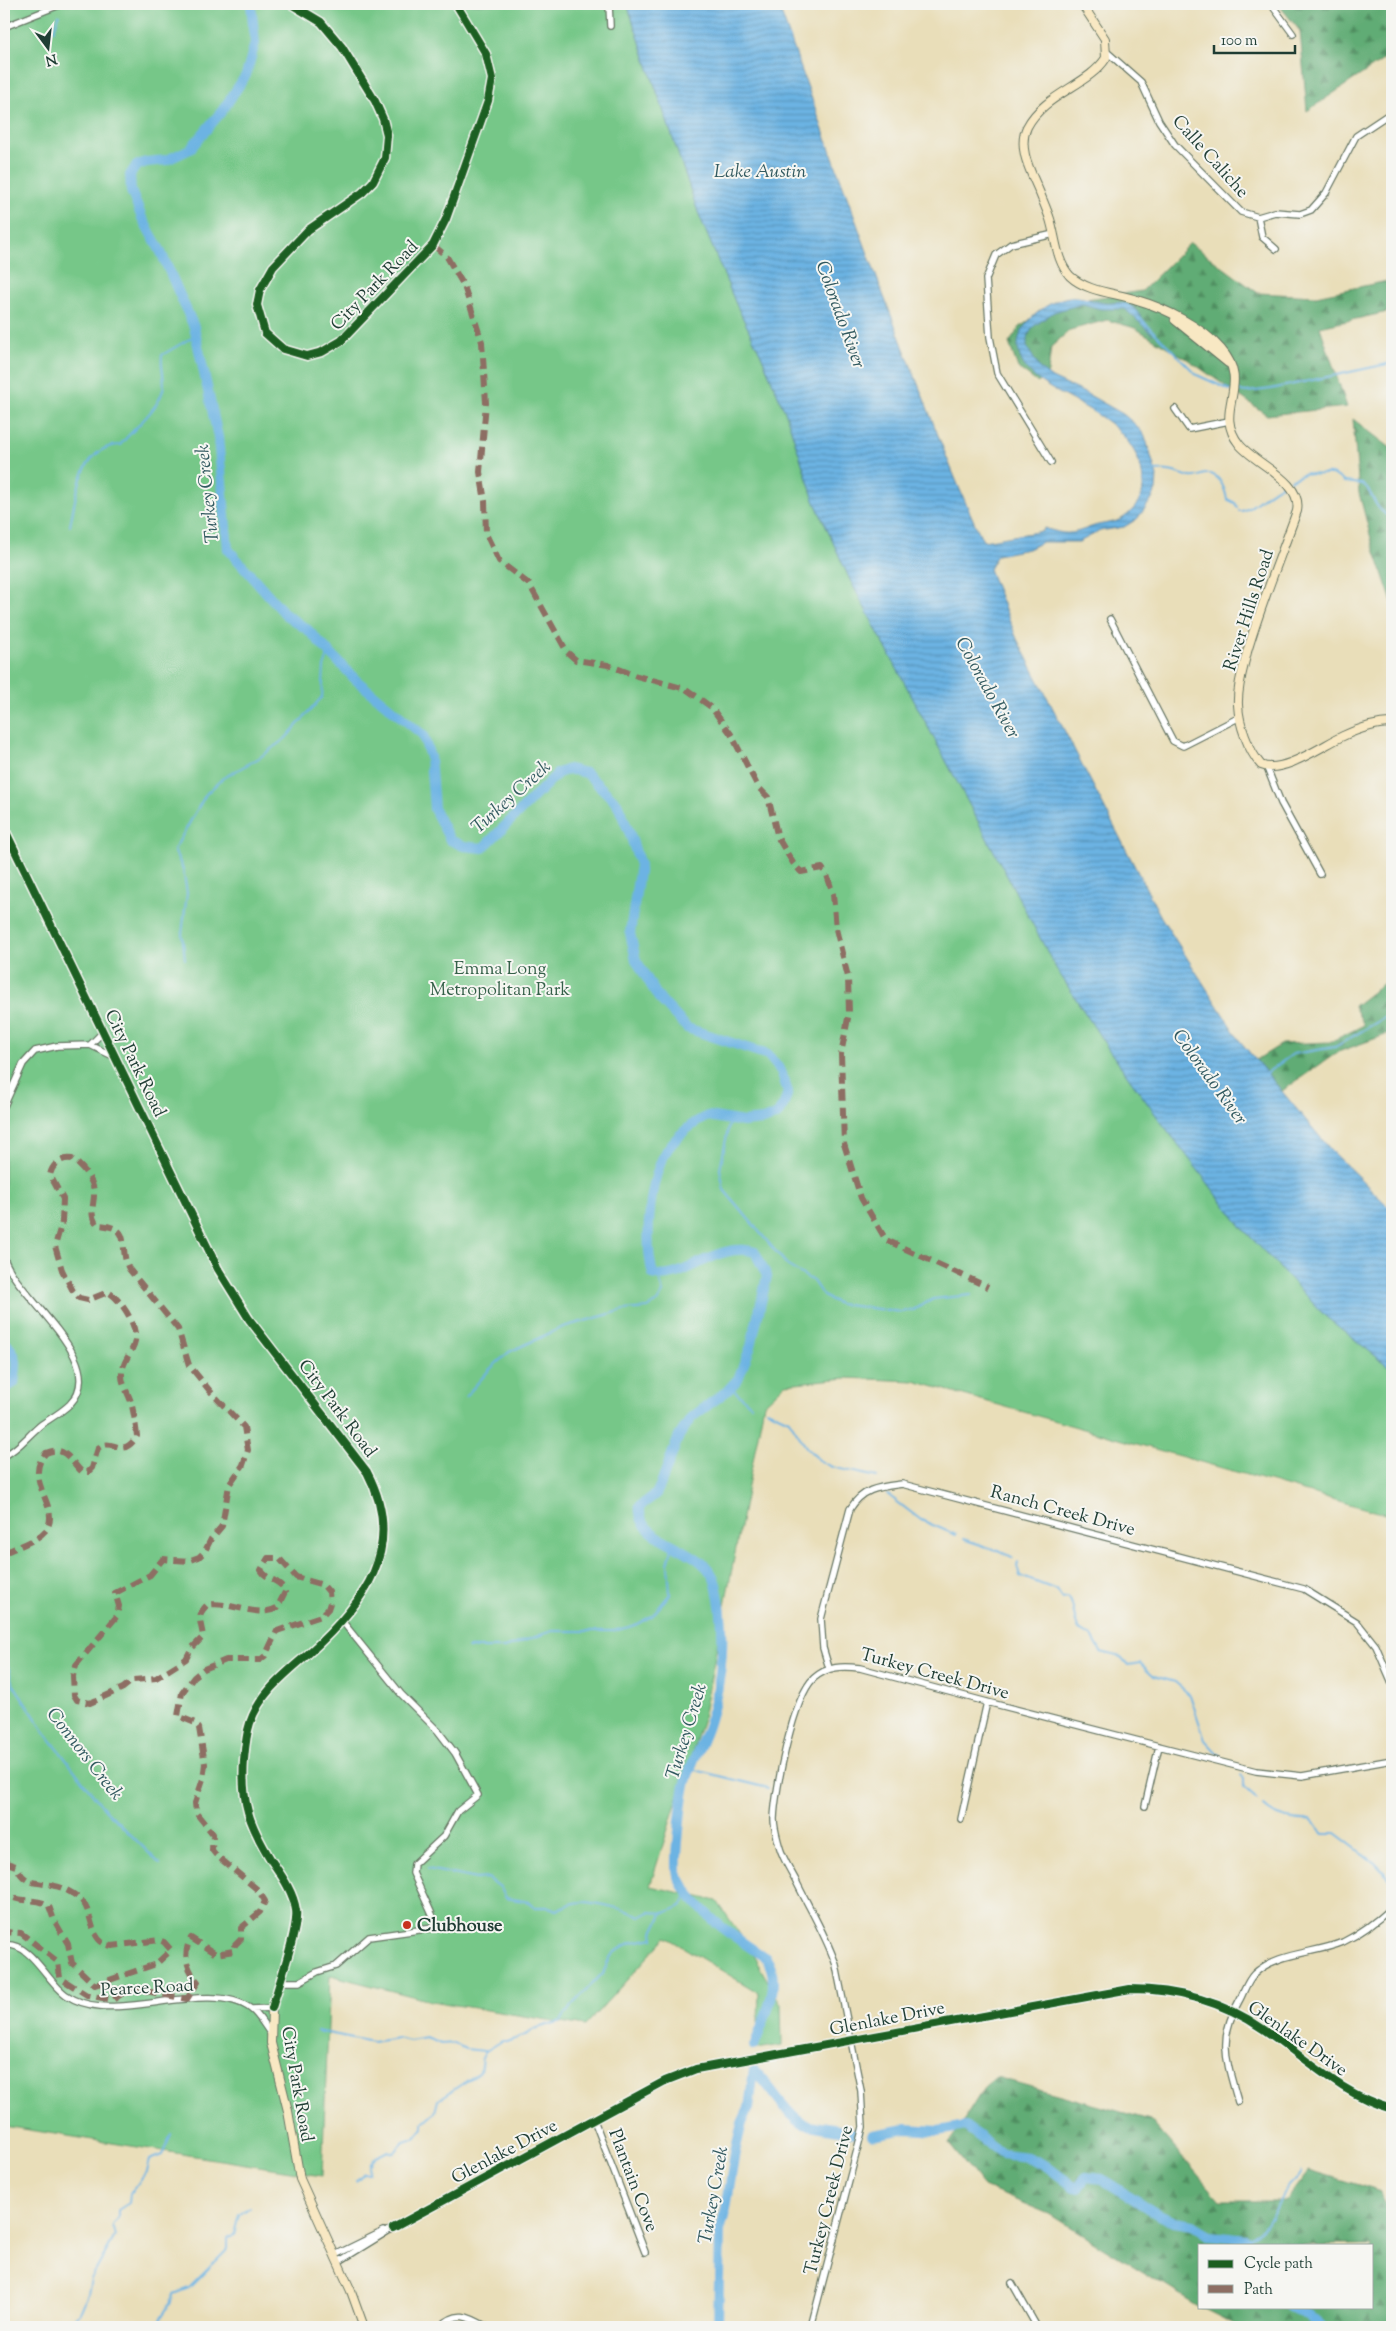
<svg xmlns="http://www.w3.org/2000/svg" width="1396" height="2331" viewBox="0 0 1396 2331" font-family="'Sorts Mill Goudy',serif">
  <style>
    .forest { fill: url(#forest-firs); stroke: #407454 }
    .park { fill: #76c788; stroke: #4a825e }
    .water { fill: url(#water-rules); stroke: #46788c }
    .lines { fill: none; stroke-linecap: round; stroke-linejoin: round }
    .stream { stroke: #6cb3e3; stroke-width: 2 }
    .river { stroke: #6cb3e3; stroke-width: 10 }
    .street-casing { stroke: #667563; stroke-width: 8 }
    .secondary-casing { stroke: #667563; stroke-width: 10 }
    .street { stroke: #fff; stroke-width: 5.5 }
    .secondary { stroke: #f8e8c3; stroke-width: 8 }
    .quiet { stroke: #8d6e63; stroke-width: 6; stroke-dasharray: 12 6; stroke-linecap: butt }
    .cycleway-casing { stroke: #f6f6f2; stroke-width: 11 }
    .cycleway { stroke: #1b5e20; stroke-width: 8 }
    .poi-dot { fill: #c8321e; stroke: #f6f6f2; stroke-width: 2 }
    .labels { text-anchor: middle; stroke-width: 4; stroke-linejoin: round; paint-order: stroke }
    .street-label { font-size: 18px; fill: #1f3d34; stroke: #f6f6f2 }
    .park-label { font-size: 18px; fill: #356049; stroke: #f6f6f2 }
    .poi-label { font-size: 18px; font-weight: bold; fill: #1f3d34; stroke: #f6f6f2; text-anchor: start }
    .water-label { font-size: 19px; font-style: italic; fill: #325a60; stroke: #f6f6f2 }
  </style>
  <defs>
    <pattern id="forest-firs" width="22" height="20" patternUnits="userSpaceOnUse" patternTransform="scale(1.25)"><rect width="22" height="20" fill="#60ac74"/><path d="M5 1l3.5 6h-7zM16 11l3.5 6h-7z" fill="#4f8d60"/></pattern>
    <pattern id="water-rules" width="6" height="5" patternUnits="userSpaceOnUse" patternTransform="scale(1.25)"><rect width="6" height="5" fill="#6cb3e3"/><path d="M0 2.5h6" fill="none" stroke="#5893b9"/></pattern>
  </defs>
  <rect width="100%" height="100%" fill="#f6f6f2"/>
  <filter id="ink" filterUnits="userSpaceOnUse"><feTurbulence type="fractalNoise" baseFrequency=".02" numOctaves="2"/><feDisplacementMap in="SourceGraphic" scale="10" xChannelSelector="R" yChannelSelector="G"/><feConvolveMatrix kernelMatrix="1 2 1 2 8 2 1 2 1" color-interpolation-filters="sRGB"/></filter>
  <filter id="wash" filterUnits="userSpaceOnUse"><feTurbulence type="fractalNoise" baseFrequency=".0096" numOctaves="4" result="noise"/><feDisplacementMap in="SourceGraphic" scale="20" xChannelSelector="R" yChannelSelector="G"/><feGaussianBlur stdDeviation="1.12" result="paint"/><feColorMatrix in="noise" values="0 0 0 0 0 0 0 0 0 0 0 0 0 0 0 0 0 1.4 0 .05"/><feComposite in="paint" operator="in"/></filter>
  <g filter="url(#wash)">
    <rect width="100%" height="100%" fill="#e9deb9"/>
    <path class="forest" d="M 1278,4 L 1392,4 L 1392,54 L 1307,111 L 1300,31 Z
      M 1190,243 L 1258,293 L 1316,296 L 1392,280 L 1392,311 L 1320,327 L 1347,407 L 1267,415 L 1187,359 L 1135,328 L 1107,320 L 1070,330 L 1051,347 L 1048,373 L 1038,383 L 1018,368 L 1009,343 L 1020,327 L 1039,313 L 1073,301 L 1142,291 Z
      M 1353,419 L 1392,449 L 1392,602 L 1373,546 L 1359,493 Z
      M 1392,977 L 1392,1031 L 1388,1034 L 1338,1052 L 1282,1091 L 1256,1060 L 1282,1044 L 1330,1042 L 1364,1025 L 1354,1006 Z
      M 996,2077 L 1150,2120 L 1220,2200 L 1286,2200 L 1309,2170 L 1382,2192 L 1392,2218 L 1392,2327 L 1240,2327 L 1200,2307 L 1372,2307 L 1372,2245 L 1200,2245 L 1200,2307 L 1049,2214 L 984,2187 L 949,2144 L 985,2086 Z"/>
    <path class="park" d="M 4,4 L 627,4 L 698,212 L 736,304 L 761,355 L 786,414 L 814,500 L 850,580 L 1056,968 L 1109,1050 L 1161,1122 L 1244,1230 L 1325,1316 L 1392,1369 L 1392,1516 L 914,1381 L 846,1378 L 785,1384 L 764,1404 L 703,1718 L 650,1886 L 717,1901 L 746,1943 L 781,2004 L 782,2045 L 757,2049 L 759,1993 L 666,1937 L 585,2026 L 431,2001 L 330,1975 L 322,2176 L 4,2126 Z"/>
    <path class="water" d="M 627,4 L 778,4 C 825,135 870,265 922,394 C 941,443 960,493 983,541 L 1043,531 L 1044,528 C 1066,535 1070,535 1091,527 C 1101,523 1114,524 1123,518 C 1136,509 1145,496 1143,480 C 1134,398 1020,402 1018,346 C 1017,323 1050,299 1070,297 C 1082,296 1093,301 1104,303 C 1112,304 1122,300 1130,305 C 1139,311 1146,326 1153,335 L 1125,309 L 1101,309 L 1082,304 L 1054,312 L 1033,327 L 1027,338 L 1027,347 L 1040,369 L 1052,378 L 1091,396 L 1123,414 L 1137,426 L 1145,436 L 1157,476 L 1156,490 L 1152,499 L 1137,519 L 1124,527 L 1100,531 L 1079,542 L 1042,542 L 1028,549 L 997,555 L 989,569 L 1017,639 L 1161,917 L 1240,1041 L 1330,1149 L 1392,1210 L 1392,1369 L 1325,1316 L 1244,1230 L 1161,1122 L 1109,1050 L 1056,968 L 850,580 L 814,500 L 786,414 L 761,355 L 736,304 L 698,212 Z"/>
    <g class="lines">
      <path class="stream" d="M 54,30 L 59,15
        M 1141,319 L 1197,375 L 1230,390
        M 1239,391 L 1247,392 L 1271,389 L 1392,363
        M 1155,471 C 1169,469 1177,473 1190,477 C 1197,478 1200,475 1206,474 C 1219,472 1225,489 1227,499 L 1235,503 L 1237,507
        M 1290,480 L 1306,473 C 1325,479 1326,466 1344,482 L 1362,484 C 1371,490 1372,499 1378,507 C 1382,513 1389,515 1392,521
        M 1239,511 C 1248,513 1269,490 1282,485
        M 70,526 C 76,495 81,446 120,445 C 133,429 157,411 163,390 C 166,379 160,367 162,355 L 196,335
        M 185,959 L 182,934 L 187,893 L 183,869 L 174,850 L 206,794 L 223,778 L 259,758 L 286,738 L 322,697 L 324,667 L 329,652
        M 1265,1074 L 1293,1054 L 1335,1047 L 1384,1018 L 1392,1010
        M 730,1119 L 720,1169 L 724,1190 L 788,1266 L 813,1281 L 823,1296 L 839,1304 L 901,1312 L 913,1310 L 933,1299 L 971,1295
        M 730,1387 L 751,1405
        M 466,1396 L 490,1369 L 509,1352 L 563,1327 L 624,1310 L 648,1308 L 657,1302 L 663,1293 L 658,1276
        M 767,1410 L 789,1420 L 806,1447 L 820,1461 L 832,1467 L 877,1477
        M 887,1494 L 921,1520 L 956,1535
        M 964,1539 C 976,1544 1006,1552 1013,1558
        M 1018,1562 L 1017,1566 L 1020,1576 L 1057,1590 L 1062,1598 L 1068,1597 C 1076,1605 1072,1623 1081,1631 C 1084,1634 1089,1634 1092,1636 L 1101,1652 L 1121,1657 L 1128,1665 L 1140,1663 L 1154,1676 L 1175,1682 L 1190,1695 L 1205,1740 L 1220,1756
        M 468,1648 L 504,1648 L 552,1631 L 613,1631 L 633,1626 L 652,1616 L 670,1594 L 668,1564 L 673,1544
        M 4,1652 L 12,1682 L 44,1731 L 102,1806 L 160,1864
        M 691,1769 L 768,1788
        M 1241,1775 L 1244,1779 L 1244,1788 L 1258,1800
        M 1264,1806 C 1275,1817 1295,1821 1311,1820 L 1324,1833 L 1335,1833 L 1375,1863 L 1392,1881
        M 428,1869 L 476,1879 L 488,1878 L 500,1887 L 506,1898 L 530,1902 L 535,1907 L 549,1907 L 556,1910 C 564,1906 574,1902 583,1902 C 595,1902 631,1910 640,1917 L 649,1912 L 665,1913
        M 317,2031 L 373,2042 L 397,2038 L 410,2041 L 426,2038 L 442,2044 L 454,2043 L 465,2049 L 485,2051
        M 356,2181 L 364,2173 L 369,2173 C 369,2160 377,2156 388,2151 L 394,2153 L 404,2142 L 414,2139 L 423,2128 L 423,2123 L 435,2112 L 438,2100 L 480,2072 L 482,2058 L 486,2051 L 502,2041 L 510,2041 L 528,2034 L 534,2029 L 561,2021 L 572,2005 L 603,1973 L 611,1956 L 618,1949 L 633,1942 L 654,1938 L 653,1932 L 662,1914 C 676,1907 686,1910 688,1890
        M 1246,2239 C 1275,2228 1271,2208 1288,2186 C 1293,2180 1297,2179 1301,2171
        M 63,2327 L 80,2313 L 88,2294 L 91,2279 L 115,2236 L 112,2225 L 118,2217 L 118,2210 L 129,2203 L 130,2194 L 146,2172 L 149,2160 L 162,2155 L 171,2135
        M 157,2327 C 159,2314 173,2307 173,2294 L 189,2288 L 228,2249 L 228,2238 L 234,2234 L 239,2215 L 250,2207"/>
      <path class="river" d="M 251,4 L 255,43 L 246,75 L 222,111 L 190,149 L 167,160 L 146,162 L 136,166 L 130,175 L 131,191 L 142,218 L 160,250 L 194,327 L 218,437 L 228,549 L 286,615 L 308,630 L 356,680 L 423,735 L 430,757 L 434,809 L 450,840 L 463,846 L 483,848 L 558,773 L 569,769 L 586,773 L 617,803 L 630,834 L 640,865 L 630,933 L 636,960 L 658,997 L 687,1028 L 768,1055 L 781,1071 L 788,1092 L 784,1104 L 777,1115 L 763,1120 L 743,1122 L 708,1116 C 693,1122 676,1137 667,1150 C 649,1179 644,1242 653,1274 C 681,1285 718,1239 755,1252 L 767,1276 L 751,1346 L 738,1379 L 727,1391 L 692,1417 L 679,1436 L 660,1486 L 656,1494 L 640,1506 C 635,1545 706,1544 716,1584 C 727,1629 723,1679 709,1723 C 703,1743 691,1762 686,1782 C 682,1794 674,1868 678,1876 C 696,1913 733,1936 766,1958 C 784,1983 763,2021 754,2046
        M 4,1341 C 19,1356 17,1363 14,1383 L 4,1389
        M 754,2070 C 771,2086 784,2112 803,2124 L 857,2133
        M 872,2135 L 906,2129 L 939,2131 L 965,2126 L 1002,2154 L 1027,2157 L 1045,2165 L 1074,2187 L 1078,2188 L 1086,2177 L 1102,2179 L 1157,2214 L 1174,2222 L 1193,2225 L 1210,2235 L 1246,2239 L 1245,2245
        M 1289,2307 L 1308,2314 L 1323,2327
        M 718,2327 L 720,2231 L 726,2209 L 735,2152 L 742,2123 L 749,2108 L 754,2070"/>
    </g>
  </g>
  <g filter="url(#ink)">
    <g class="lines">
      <defs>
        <path id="street" d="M 291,4 L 321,22 L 342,47 L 375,101 L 383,119 L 387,135 L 385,158 L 373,182 L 362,193 L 308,230 L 273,267 L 260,290 L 257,305 L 265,333 L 283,349 L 307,356 L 322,352 L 341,341 L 433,245 L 446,219 L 488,101 L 492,79 L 486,54 L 456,4
          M 609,4 L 610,26
          M 1271,4 L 1293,34
          M 4,27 L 62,4
          M 1107,52 L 1141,82 L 1159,121 L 1175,145 L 1241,212 L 1258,217 L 1262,237 L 1276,249
          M 1258,217 L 1275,212 L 1300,214 L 1311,210 L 1326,193 L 1356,136 L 1392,112
          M 1175,409 L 1189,429 L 1229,421
          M 1051,462 L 997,373 L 990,337 L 986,279 L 996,255 L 1011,244 L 1054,234
          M 1110,619 L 1173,741 L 1183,746 L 1240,717
          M 1388,723 L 1392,730
          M 1267,768 L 1281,803 L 1320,874
          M 4,828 L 218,1269 L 249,1319 L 367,1472 C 407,1548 364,1604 308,1654 C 285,1674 260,1693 250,1723 C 246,1735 245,1748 244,1760 C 241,1802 249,1824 271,1860 C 281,1875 293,1891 296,1910 C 299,1928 278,1987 272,2008 L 252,2009
          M 90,1045 L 104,1031
          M 4,1106 L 23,1064 L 35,1051 L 57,1046 L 90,1045 L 117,1058
          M 4,1258 C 17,1298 111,1361 70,1404 C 62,1412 51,1418 42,1424 C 29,1434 19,1449 4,1456
          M 829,1668 L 823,1648 L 821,1619 L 850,1509 C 863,1488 879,1487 902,1484 L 1304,1589 L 1357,1622 L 1376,1646 L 1392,1683
          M 1145,1806 L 1159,1746
          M 961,1819 L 987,1702
          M 4,1945 C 33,1942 47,1984 68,1996 C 77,2002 89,2005 100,2006 C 141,2011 217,1983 251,2009 C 259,2015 264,2025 270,2033
          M 279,1982 L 299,1982 L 317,1972 L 336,1966 L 369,1937 L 433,1928 L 435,1921 L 413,1873 L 414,1864 L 444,1836 L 458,1811 L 478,1795 L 455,1753 L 438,1731 L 401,1694 L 342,1621
          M 1238,2102 C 1227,2062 1217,2040 1239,2001 C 1244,1992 1247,1981 1254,1974 C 1277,1952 1315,1954 1343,1942 C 1362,1933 1377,1921 1392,1907
          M 594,2120 L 645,2252
          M 335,2255 L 384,2231
          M 338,2262 L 393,2228 L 680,2074 L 696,2069 L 1130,1989 C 1177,1989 1225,2002 1263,2029 C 1306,2058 1342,2095 1392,2109
          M 1012,2283 L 1037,2327
          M 440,2327 C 457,2310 468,2316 487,2327
          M 811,2327 L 863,2127 L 861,2091 L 836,1965 C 826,1935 809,1908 795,1879 C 789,1868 782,1857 779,1845 C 777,1837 774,1828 774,1819 C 775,1790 793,1697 814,1678 C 828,1666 842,1666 860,1668 L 987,1702 L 1256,1771 L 1302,1776 L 1392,1760"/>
        <path id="secondary" d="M 1082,4 L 1105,39 L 1106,58 C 1089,85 1044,94 1027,127 C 1017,148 1031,172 1039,191 C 1043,201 1047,210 1050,219 C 1056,238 1056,261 1070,276 C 1087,292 1116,293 1137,300 C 1165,308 1202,327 1221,349 C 1253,385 1212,410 1239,444 C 1256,465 1303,481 1297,511 C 1280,558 1261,604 1247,652 C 1243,669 1237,687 1238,705 C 1239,724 1248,750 1261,765 C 1282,775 1323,745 1343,736 C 1358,729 1377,723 1392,723
          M 1175,320 L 1228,363
          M 272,2008 L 271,2043 L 288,2111 L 300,2179 L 351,2291 L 364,2327"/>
      </defs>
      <use href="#street" class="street-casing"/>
      <use href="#secondary" class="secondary-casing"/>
      <use href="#street" class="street"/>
      <use href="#secondary" class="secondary"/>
      <path class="quiet" d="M 433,245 L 447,257 L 464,286 L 482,342 L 486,403 L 480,472 L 485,501 L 486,534 L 499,561 L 529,584 L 567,652 L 576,660 L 608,665 L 637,676 L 686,689 L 711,707 L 731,734 L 758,787 L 768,797 L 778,838 L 793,863 L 801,872 L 822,868 L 827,875 L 833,894 L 836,929 L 848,977 L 849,1013 L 841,1054 L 844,1144 L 861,1198 L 886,1240 L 988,1287
        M 4,1553 C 16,1547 37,1541 45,1531 C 64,1509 21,1480 46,1453 C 65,1444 71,1462 82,1472 L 88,1472 L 92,1468 L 98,1448 C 114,1436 121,1461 137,1436 C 136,1427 134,1414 132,1406 C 130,1394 121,1385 122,1373 C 123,1360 133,1352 135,1341 C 138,1326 121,1299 108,1292 L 88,1300 L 79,1298 L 73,1291 L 62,1270 L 55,1246 L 62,1222 L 63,1199 L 50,1175 C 52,1165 61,1157 72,1159 C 81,1165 93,1179 94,1191 C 95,1203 88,1214 97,1225 C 135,1227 117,1245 129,1269 L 178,1329 L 189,1365 L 210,1391 L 244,1427 L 248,1450 L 243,1465 L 229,1485 L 222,1526 L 211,1539 L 205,1551 L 199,1557 L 188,1561 L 163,1559 L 150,1575 L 115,1593 L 119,1606 L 117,1616 L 76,1665 L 73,1676 L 74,1695 L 77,1700 L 90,1703 L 123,1688 L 133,1680 L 156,1678 L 186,1659 L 191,1649 L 203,1637 C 202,1624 195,1616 207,1605 C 229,1600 256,1619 277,1608 L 285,1592 C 281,1579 267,1581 261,1570 L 268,1558 L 279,1558 L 296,1577 L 323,1585 L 329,1592 L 330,1603 L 328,1609 L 321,1616 L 277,1631 L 265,1656 L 260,1660 L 226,1660 L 204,1669 L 194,1677 L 182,1693 L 178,1716 L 195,1723 L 199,1728 L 205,1764 L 203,1779 L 195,1803 L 196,1813 L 213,1834 L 212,1850 L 216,1855 L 258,1890 L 265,1901 L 260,1912 L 241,1928 L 241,1939 L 235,1945 L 234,1951 L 216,1954 L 191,1938 C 182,1954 187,1969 198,1982 L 187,1999 L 130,1988 L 113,2000 L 87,1995 L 60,1978 L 58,1962 L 21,1933 L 4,1932
        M 4,1862 L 16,1866 C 26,1887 36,1881 55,1886 C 62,1887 73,1893 79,1898 C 95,1910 87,1943 112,1946 L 159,1940 L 164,1942 L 171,1950 L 156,1964 L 95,1985 L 72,1963 L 68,1944 L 54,1920 L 49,1906 C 34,1895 20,1907 4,1891"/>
      <defs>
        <path id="cycleway" d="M 291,4 L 321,22 L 342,47 L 375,101 L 383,119 L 387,135 L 385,158 L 373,182 L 362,193 L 308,230 L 273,267 L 260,290 L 257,305 L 265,333 L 283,349 L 307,356 L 322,352 L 341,341 L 433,245 L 446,219 L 488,101 L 492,79 L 486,54 L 456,4
          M 4,828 L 218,1269 L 249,1319 L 367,1472 C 407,1548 364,1604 308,1654 C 285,1674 260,1693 250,1723 C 246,1735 245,1748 244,1760 C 241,1802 249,1824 271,1860 C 281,1875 293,1891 296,1910 C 299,1928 278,1987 272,2008
          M 393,2228 L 665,2081 L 696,2069 L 1130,1989 C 1177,1989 1225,2002 1263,2029 C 1306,2058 1342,2095 1392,2109"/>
      </defs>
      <use href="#cycleway" class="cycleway-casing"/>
      <use href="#cycleway" class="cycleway"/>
    </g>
  </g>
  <circle class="poi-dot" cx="407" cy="1925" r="5"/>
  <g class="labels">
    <g class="street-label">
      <text transform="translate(1211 156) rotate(48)" y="6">Calle Caliche</text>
      <text transform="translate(374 285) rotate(-46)" y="6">City Park Road</text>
      <text transform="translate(1248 610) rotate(-72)" y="6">River Hills Road</text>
      <text transform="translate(136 1063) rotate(64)" y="6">City Park Road</text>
      <text transform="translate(338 1408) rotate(53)" y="6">City Park Road</text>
      <text transform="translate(1063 1510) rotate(15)" y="6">Ranch Creek Drive</text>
      <text transform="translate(935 1673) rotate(15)" y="6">Turkey Creek Drive</text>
      <text transform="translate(147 1987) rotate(-3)" y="6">Pearce Road</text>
      <text transform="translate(887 2018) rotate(-11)" y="6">Glenlake Drive</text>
      <text transform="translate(1298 2038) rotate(35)" y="6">Glenlake Drive</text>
      <text transform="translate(298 2084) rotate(80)" y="6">City Park Road</text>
      <text transform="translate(504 2151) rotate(-28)" y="6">Glenlake Drive</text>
      <text transform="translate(634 2180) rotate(69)" y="6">Plantain Cove</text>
      <text transform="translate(828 2200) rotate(-76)" y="6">Turkey Creek Drive</text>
    </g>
    <g class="park-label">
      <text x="500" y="974">Emma Long<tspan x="500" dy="21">Metropolitan Park</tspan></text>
    </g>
    <g class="poi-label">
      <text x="417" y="1931">Clubhouse</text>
    </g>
    <g class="water-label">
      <text x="760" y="177">Lake Austin</text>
      <text transform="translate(842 314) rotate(70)" y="7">Colorado River</text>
      <text transform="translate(206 494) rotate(-96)" y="7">Turkey Creek</text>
      <text transform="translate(989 687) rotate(61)" y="7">Colorado River</text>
      <text transform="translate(510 796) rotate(-42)" y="7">Turkey Creek</text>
      <text transform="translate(1211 1076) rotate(54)" y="7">Colorado River</text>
      <text transform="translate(685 1731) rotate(-73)" y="7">Turkey Creek</text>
      <text transform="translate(86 1753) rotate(52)" y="7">Connors Creek</text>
      <text transform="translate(712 2195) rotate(-80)" y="7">Turkey Creek</text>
    </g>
  </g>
  <rect width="1396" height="2331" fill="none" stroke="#f6f6f2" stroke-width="20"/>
  <rect x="1198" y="2244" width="175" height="65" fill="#f6f6f2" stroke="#a0aca6"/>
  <rect x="1208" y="2260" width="25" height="8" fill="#1b5e20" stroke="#a0aca6"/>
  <text x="1244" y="2268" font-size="15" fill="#1f3d34">Cycle path</text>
  <rect x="1208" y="2285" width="25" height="8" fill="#8d6e63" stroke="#a0aca6"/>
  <text x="1244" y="2294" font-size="15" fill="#1f3d34">Path</text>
  <g transform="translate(48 48) rotate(165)" stroke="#f6f6f2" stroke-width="4" paint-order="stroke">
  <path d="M0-4L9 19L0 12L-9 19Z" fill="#1f3d34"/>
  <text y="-8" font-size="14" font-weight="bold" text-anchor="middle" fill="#1f3d34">N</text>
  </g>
  <path d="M1214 45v8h81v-8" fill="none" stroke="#1f3d34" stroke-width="2.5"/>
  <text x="1221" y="45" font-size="15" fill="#1f3d34" stroke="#f6f6f2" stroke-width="4" paint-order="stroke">100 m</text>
</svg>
